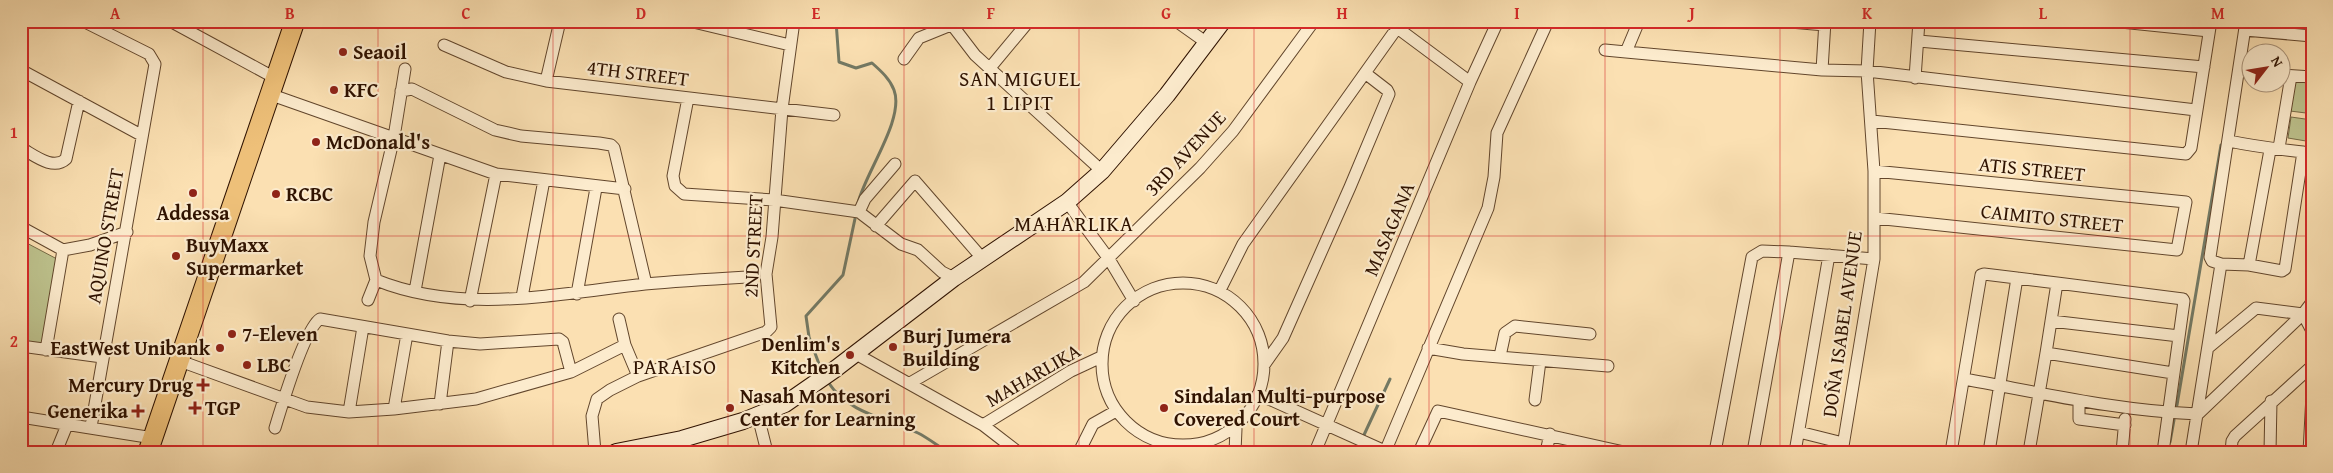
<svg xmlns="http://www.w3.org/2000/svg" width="2333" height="473" viewBox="0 0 2333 473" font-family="'Gentium Book Plus',serif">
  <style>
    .green { fill: #bdc28d; stroke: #766a46 }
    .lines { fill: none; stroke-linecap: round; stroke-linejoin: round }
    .stream { stroke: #737964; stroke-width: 3 }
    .minor-casing { stroke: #62462c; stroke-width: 13 }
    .secondary-casing { stroke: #2f1200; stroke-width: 18 }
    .trunk-casing { stroke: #2f1200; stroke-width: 21 }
    .minor { stroke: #fcebcd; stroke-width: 11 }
    .secondary { stroke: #fcebcd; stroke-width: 16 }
    .trunk { stroke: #eec079; stroke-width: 19 }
    .grid { fill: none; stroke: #d62828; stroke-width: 1; stroke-opacity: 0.55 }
    .poi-dot { fill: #8f2418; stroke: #fcebcd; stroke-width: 2 }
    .labels { text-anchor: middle; stroke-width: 4.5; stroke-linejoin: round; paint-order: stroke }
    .poi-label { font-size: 20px; font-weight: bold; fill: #2f1200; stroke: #fcebcd; text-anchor: start }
    .street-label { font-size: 20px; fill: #2f1200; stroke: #fcebcd }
    .neighbourhood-label { font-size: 21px; letter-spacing: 1px; fill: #2f1200; stroke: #fcebcd }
    .neatline { fill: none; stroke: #d62828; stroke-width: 2 }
    .grid-label { font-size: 16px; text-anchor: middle; font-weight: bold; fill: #d62828 }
  </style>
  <rect width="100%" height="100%" fill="#fbe0b2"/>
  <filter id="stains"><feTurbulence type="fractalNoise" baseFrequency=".004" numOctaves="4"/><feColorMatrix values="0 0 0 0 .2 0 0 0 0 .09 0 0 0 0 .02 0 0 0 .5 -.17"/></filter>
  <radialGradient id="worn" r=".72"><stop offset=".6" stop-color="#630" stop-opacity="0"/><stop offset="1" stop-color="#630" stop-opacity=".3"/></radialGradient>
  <path class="green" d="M 2293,81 L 2309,82 L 2306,113 L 2290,111 Z
    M 2291,117 L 2312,120 L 2312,142 L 2288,138 Z
    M 21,240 L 57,259 L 44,350 L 21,346 Z"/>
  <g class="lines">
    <path class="stream" d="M 836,21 L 839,62 L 856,68 L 872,63 C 881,71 890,79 894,90 C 905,119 865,173 858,203
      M 822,372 L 809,337 L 806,316 L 843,275 L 856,214
      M 828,382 C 849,414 886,418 918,433 C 928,438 938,446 948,452
      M 2177,405 L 2221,145
      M 1363,437 L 1390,379
      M 2170,442 L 2174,420
      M 1356,452 L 1360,443"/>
    <defs>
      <path id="minor" d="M 83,21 L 149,54 L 155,64 L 91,427
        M 170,21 L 275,78
        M 689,21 L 790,45
        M 949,21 L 975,55 L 1102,171
        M 1176,21 L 1207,43
        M 1388,21 L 1470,82
        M 1639,21 L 1626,52 L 1822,70 L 1867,71 L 2196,110
        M 1777,21 L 1825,25
        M 2111,21 L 2209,31
        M 2246,21 L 2210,257 L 2212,261 L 2221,264 L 2249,265 L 2282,271 L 2285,269 L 2303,152
        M 2245,30 L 2312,36
        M 1919,41 L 2204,67
        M 444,45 L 506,72 L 546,81 L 834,115
        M 1605,50 L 1626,52
        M 904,59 L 919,38 L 951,25
        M 989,69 L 1029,21
        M 21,70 L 141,135
        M 1822,70 L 1825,21
        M 2280,75 L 2312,77
        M 1915,78 L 1919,21
        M 546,81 L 560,21
        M 401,91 L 412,89 L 495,130 L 521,136 L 599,143 L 611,145 L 614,148 L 646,284
        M 269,94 L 496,174 L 625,189
        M 688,98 L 673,176 L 675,186 L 684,194 L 774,200 L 859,212 L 865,199 L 895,164
        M 1872,121 L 2186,154 L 2191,148 L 2211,21
        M 2229,141 C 2257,147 2284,150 2312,153
        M 21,148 C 34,155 53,171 66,159 L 79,101
        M 2279,148 L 2291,76
        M 1874,171 L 2186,202 L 2177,250 L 1875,218
        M 1067,202 L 1109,259 L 1134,301
        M 859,212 L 901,244 L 918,250 L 942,272 L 954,278
        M 876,226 L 915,181 L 982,258
        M 21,227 L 63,250 L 90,245 L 127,232
        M 2249,265 L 2270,150
        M 376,280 C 462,315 556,294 645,284 C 679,281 713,279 747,277
        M1102 364a81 81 0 1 1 162 0a81 81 0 1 1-162 0Z
        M 1220,290 L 1243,244 L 1402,21
        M 415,291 L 440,155
        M 577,294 L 596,188
        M 522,297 L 544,180
        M 368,300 L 376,280 L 370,256 L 374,222 L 394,137 L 405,69
        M 470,301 L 496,174
        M 619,319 L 625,345 L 638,376
        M 2051,321 L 2179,336
        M 21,346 L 102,357
        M 2209,347 L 2256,308 L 2303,314 L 2312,331
        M 1428,348 L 1463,354 L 1608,366
        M 46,350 L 63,250
        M 2046,353 L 2057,283 L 2183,299 L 2184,301 L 2163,452
        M 856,354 L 983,425 L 1018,452
        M 1500,356 L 1505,333 L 1515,326 L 1590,334
        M 180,361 L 307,407 L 349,412 L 394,409 L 476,399 L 571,372 L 625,345
        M 1264,365 L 1283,338 L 1350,187 L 1389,94 L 1387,90 L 1365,73
        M 1964,379 C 2042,393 2119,411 2198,414 L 2303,314 L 2312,302
        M 910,383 L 1084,282 L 1200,168 L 1233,131 L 1314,21
        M 1258,394 L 1387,452
        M 1535,400 L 1540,361
        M 2079,402 L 2079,419 L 2125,425
        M 440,404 L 448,341
        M 394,409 L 407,334
        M 349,412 L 363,327
        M 758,416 L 767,452
        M 21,417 L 153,438
        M 983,425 L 1071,371 L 1101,357
        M 275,428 C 281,408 305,328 320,319 L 448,341 L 480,344 L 559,339 L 563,342 L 571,372
        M 1799,432 L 1843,443
        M 56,452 L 67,425
        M 595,452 L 592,416 L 597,399 L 610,390 L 638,376 L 766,332 L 771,327 L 766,274 L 772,237 L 782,109 L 794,21
        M 1079,452 L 1093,424 L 1116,411
        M 1235,452 L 1236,429
        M 1315,452 L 1470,82 L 1498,21
        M 1385,452 L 1488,208 L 1494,177 L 1497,133 L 1548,21
        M 1419,452 L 1438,411 L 1624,452
        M 1546,452 L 1550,434
        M 1715,452 L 1752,257 L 1762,251 L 1789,252 L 1874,259
        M 1753,452 L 1789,252
        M 1795,452 L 1829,255
        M 1842,452 L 1874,259 L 1874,171 L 1867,71 L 1870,21
        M 1951,452 L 1981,275 L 1984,274 L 2057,283
        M 1989,452 L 2017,278
        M 2029,452 L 2046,353 L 2173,373
        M 2122,452 L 2125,419
        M 2191,452 L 2221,264
        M 2231,452 L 2232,441 L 2235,436 L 2312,366
        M 2270,452 L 2271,401
        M 2309,452 L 2312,395"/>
      <path id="secondary" d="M 616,452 L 682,439 L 743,421 L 785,404 L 834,370 L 954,278 L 1067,202 L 1102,171 L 1167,95 L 1223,21"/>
      <path id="trunk" d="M 148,452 C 197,308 246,165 295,21"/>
    </defs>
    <use href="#minor" class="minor-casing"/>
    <use href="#secondary" class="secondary-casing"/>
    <use href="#trunk" class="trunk-casing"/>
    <use href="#minor" class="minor"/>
    <use href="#secondary" class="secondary"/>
    <use href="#trunk" class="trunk"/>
  </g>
  <path class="grid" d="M 203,21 L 203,452M 378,21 L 378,452M 553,21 L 553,452M 728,21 L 728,452M 904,21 L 904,452M 1079,21 L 1079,452M 1254,21 L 1254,452M 1429,21 L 1429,452M 1605,21 L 1605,452M 1780,21 L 1780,452M 1955,21 L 1955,452M 2130,21 L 2130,452M 21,236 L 2312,236"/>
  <g class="poi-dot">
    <circle cx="343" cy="52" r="5"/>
    <circle cx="334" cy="90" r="5"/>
    <circle cx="316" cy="142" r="5"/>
    <circle cx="193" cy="193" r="5"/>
    <circle cx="276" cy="194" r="5"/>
    <circle cx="176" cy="256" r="5"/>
    <circle cx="232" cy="334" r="5"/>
    <circle cx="893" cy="347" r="5"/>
    <circle cx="220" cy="348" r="5"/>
    <circle cx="850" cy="355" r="5"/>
    <circle cx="247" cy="365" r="5"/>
    <path d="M200.5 377.5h5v5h5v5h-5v5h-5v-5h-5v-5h5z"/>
    <path d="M192.5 400.5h5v5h5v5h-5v5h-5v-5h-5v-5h5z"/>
    <circle cx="730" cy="408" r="5"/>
    <circle cx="1164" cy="408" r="5"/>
    <path d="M135.5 403.5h5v5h5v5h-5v5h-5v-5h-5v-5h5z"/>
  </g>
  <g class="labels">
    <g class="poi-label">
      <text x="353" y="59">Seaoil</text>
      <text x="344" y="97">KFC</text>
      <text x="326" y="149">McDonald's</text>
      <text x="286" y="201">RCBC</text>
      <text x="193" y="220" text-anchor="middle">Addessa</text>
      <text x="186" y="252">BuyMaxx<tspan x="186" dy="23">Supermarket</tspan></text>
      <text x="242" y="341">7-Eleven</text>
      <text x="903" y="343">Burj Jumera<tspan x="903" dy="23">Building</tspan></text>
      <text x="840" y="351" text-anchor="end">Denlim's<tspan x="840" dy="23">Kitchen</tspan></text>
      <text x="210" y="355" text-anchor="end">EastWest Unibank</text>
      <text x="257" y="372">LBC</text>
      <text x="193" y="392" text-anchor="end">Mercury Drug</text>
      <text x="740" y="403">Nasah Montesori<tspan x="740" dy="23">Center for Learning</tspan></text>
      <text x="1174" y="403">Sindalan Multi-purpose<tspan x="1174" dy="23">Covered Court</tspan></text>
      <text x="205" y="415">TGP</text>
      <text x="128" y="418" text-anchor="end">Generika</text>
    </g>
    <g class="street-label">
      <text transform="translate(638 73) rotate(7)" y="7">4TH STREET</text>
      <text transform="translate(1185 153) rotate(-47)" y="7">3RD AVENUE</text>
      <text transform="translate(2032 169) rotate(6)" y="7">ATIS STREET</text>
      <text transform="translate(2052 218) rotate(6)" y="7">CAIMITO STREET</text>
      <text transform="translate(1389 229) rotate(-67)" y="7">MASAGANA</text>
      <text transform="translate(105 236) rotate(-80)" y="7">AQUINO STREET</text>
      <text transform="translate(753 246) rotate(-87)" y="7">2ND STREET</text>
      <text transform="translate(1842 324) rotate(-82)" y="7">DOÑA ISABEL AVENUE</text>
      <text transform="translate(1033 375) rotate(-30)" y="7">MAHARLIKA</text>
    </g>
    <g class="neighbourhood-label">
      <text x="1020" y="86">SAN MIGUEL<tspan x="1020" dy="24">1 LIPIT</tspan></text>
      <text x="1074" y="231">MAHARLIKA</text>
      <text x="675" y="374">PARAISO</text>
    </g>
  </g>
  <rect width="2333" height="473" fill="none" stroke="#fbe0b2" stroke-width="55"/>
  <g transform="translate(2266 68) rotate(59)"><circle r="24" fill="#fcebcd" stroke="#aa947b"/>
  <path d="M0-4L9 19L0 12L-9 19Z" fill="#8f2418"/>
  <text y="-8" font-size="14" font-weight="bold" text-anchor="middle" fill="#2f1200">N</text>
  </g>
  <rect x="28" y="28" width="2278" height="418" class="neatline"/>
  <g class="grid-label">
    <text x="115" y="19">A</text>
    <text x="290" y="19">B</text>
    <text x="466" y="19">C</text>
    <text x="641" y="19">D</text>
    <text x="816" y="19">E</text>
    <text x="991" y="19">F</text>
    <text x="1166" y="19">G</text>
    <text x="1342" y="19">H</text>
    <text x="1517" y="19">I</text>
    <text x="1692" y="19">J</text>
    <text x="1867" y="19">K</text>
    <text x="2043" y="19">L</text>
    <text x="2218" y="19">M</text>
    <text x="14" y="138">1</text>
    <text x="14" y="347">2</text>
  </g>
  <rect width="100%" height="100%" filter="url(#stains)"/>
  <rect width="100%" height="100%" fill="url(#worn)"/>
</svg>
